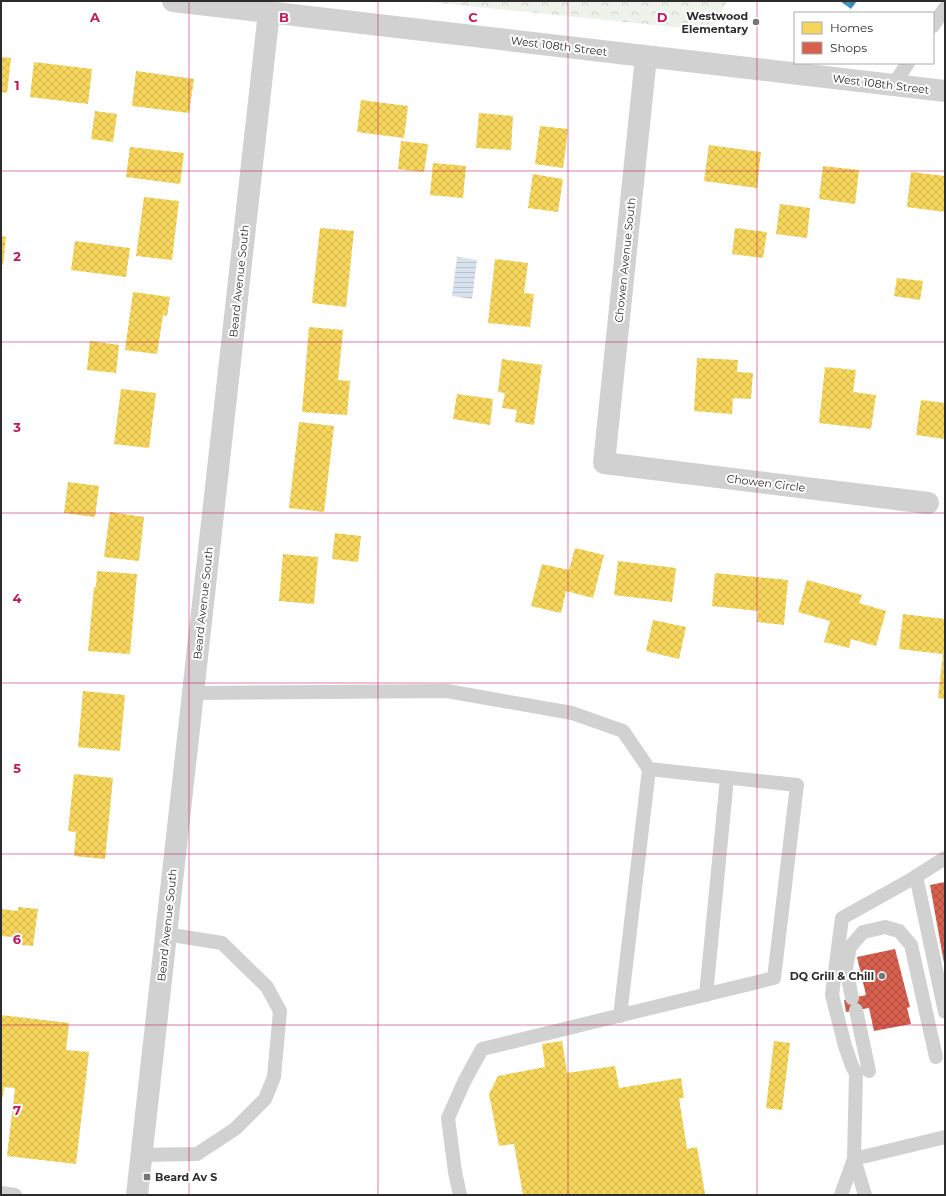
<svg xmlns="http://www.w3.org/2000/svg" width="946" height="1196" viewBox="0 0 946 1196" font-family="Montserrat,sans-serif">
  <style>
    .park { fill: url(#park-crowns) }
    .water { fill: url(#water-rules) }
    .homes { fill: url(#homes-cross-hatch) }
    .shops { fill: url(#shops-cross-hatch) }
    .schools { fill: url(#schools-cross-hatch) }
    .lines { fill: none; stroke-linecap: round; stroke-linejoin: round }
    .lane { stroke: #d1d1d1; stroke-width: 14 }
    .street { stroke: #d1d1d1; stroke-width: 22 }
    .grid { fill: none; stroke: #c2185b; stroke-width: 1; stroke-opacity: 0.55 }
    .poi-dot { fill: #767676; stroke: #fff; stroke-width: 1.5 }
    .labels { text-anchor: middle; stroke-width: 4; stroke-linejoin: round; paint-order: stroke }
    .poi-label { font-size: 11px; font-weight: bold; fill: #2c2c2c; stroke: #fff; text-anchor: end }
    .street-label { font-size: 11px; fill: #2c2c2c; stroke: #fff }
    .grid-label { font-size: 13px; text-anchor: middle; font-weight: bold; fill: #c2185b; stroke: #fff; stroke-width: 4; stroke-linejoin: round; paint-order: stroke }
  </style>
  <defs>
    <pattern id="park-crowns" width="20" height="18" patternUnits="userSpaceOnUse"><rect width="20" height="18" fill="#edf3eb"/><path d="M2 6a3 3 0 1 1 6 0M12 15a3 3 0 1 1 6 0" fill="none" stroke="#cbd0ca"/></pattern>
    <pattern id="water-rules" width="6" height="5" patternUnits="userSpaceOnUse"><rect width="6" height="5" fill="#d8e2ee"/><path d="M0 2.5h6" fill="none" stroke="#bac2cc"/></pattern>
    <pattern id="homes-cross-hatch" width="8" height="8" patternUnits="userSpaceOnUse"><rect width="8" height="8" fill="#f6d55c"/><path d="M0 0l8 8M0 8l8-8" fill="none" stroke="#d3b750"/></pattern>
    <pattern id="shops-cross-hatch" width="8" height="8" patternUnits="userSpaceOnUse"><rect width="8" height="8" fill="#d6604d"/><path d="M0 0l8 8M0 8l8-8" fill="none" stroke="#ae4f40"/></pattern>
    <pattern id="schools-cross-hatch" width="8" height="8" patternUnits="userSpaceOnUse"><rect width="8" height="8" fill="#4393c3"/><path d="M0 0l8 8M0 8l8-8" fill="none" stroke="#38789f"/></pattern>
  </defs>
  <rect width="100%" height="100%" fill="#fff"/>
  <path class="park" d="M 419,1 L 727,1 L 712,31 Z"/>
  <path class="water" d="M 457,257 L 477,260 L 472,299 L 452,296 Z"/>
  <path class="homes" d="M 1,57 L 11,58 L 7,93 L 1,92 Z
    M 34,62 L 92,69 L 88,104 L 30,97 Z
    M 136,71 L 194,79 L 189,113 L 132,106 Z
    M 361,100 L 408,106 L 404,138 L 357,132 Z
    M 95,111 L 117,114 L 113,142 L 91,139 Z
    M 479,113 L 513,116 L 511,150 L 476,148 Z
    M 540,126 L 568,129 L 563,168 L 535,164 Z
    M 401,141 L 428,144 L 424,172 L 398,169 Z
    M 709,145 L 761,152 L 757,188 L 704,181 Z
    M 130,147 L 184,153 L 180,184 L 126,177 Z
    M 433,163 L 466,166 L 463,198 L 430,195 Z
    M 823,166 L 859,170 L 855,204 L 819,199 Z
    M 911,172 L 945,176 L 945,212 L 907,207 Z
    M 533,174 L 563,179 L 558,212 L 528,208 Z
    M 144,197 L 179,201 L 172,260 L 136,256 Z
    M 780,204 L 810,208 L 807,238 L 776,234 Z
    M 320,228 L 354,231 L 346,307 L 312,303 Z
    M 735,228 L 767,232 L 763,258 L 732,254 Z
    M 1,236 L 6,237 L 3,265 L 1,265 Z
    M 75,241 L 130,248 L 126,277 L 71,270 Z
    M 495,259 L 528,263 L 524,293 L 534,294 L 530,327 L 488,323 Z
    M 897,278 L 923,281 L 920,300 L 894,296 Z
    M 133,292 L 170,297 L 167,316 L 163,315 L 157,354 L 125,350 Z
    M 309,327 L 343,330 L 338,380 L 350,381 L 347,415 L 302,412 Z
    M 90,341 L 119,345 L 116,373 L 87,370 Z
    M 697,358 L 738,360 L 737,372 L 753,373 L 751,399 L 733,398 L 732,414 L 694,411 Z
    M 502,359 L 542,365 L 534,425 L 515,422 L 517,410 L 502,408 L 505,393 L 498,392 Z
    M 825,367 L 856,370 L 853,392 L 876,395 L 871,429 L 819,423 Z
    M 121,389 L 156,393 L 149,448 L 114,444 Z
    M 457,394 L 493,399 L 490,425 L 453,419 Z
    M 921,400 L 945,403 L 945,439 L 916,435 Z
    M 299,422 L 334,426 L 324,512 L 289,508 Z
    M 68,482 L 99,486 L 95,517 L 64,513 Z
    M 110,512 L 144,517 L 139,561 L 104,557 Z
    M 335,533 L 361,536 L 358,562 L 332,559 Z
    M 575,548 L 604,555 L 593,598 L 566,591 L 561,613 L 531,606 L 542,564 L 569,570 Z
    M 283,554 L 318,557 L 314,604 L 279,601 Z
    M 618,561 L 676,568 L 672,602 L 614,595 Z
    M 97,571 L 137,574 L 130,654 L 88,651 L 94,587 L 96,587 Z
    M 715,573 L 788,580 L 784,625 L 757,622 L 758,611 L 712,606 Z
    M 807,580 L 862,595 L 859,603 L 886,611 L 876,646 L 851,639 L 849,648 L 824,642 L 830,621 L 798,612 Z
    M 903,614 L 945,619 L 945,699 L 938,698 L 943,654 L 899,649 Z
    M 653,620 L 686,627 L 679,659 L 646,651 Z
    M 83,691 L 125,695 L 120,751 L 78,747 Z
    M 74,774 L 113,778 L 105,859 L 74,856 L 76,832 L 68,831 Z
    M 18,907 L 38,909 L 33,946 L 12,944 L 12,937 L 1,936 L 1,909 L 18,911 Z
    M 1,1015 L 69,1023 L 66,1050 L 89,1052 L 76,1164 L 7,1156 L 15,1088 L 4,1087 L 3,1097 L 1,1097 Z
    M 562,1041 L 567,1073 L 615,1066 L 619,1088 L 681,1078 L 684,1098 L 679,1098 L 687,1149 L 697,1147 L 705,1194 L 523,1195 L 514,1144 L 499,1146 L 489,1094 L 498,1076 L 545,1067 L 542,1044 Z
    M 774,1041 L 790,1043 L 782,1110 L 766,1108 Z"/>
  <path class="shops" d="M 945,882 L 945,962 L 944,963 L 930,885 Z
    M 895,949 L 910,1007 L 907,1008 L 911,1024 L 874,1031 L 869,1008 L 846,1012 L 844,1000 L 866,995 L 857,957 Z"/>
  <path class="schools" d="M 840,1 L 857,1 L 851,9 Z"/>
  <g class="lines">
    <path class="lane" d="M 933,26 L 945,8
      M 893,85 L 908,63
      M 193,693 L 447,691 L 572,713 L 623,731 L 649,769 L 797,785 L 774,978 L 482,1049 L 464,1082 L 448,1118 L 455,1172 L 460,1195
      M 916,876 L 945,1012
      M 706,995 L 727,778
      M 852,998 L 846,968 L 850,947 L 863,932 L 885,927 L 899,931 L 911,945 L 936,1057
      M 856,1010 L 869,1071
      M 620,1016 L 649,769
      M 141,1155 L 197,1154 L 235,1129 L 265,1099 L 274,1077 L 280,1011 L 267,987 L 222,943 L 166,934
      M 854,1159 L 945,1137
      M 1,1193 L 15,1195
      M 841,1195 L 854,1159
      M 865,1195 L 854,1159 L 856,1073 L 852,1066 L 845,1046 L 832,995 L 842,918 L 912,879 L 945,858"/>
    <path class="street" d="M 173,1 L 945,91
      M 646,57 L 604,463 L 928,503
      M 137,1195 L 269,12"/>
  </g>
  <path class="grid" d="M 189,1 L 189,1195M 378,1 L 378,1195M 568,1 L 568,1195M 757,1 L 757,1195M 1,171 L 945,171M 1,342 L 945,342M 1,513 L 945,513M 1,683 L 945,683M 1,854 L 945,854M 1,1025 L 945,1025"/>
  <g class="poi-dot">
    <circle cx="756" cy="22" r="4"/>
    <circle cx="882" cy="976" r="4"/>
    <rect x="143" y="1173" width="8" height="8" rx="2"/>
  </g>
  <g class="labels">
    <g class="poi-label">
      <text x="748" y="20">Westwood<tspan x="748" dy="13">Elementary</tspan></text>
      <text x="874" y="980">DQ Grill &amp; Chill</text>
      <text x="155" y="1181" text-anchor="start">Beard Av S</text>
    </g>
    <g class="street-label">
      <text transform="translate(559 46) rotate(7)" y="4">West 108th Street</text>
      <text transform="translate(881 84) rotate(7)" y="4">West 108th Street</text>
      <text transform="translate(625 260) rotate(-84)" y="4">Chowen Avenue South</text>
      <text transform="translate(239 281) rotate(-84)" y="4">Beard Avenue South</text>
      <text transform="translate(766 483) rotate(7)" y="4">Chowen Circle</text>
      <text transform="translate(203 603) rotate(-84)" y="4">Beard Avenue South</text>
      <text transform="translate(167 925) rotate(-84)" y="4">Beard Avenue South</text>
    </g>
  </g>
  <g class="grid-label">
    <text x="95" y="22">A</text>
    <text x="284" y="22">B</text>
    <text x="473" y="22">C</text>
    <text x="662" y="22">D</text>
    <text x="17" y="90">1</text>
    <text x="17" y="261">2</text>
    <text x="17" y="432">3</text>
    <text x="17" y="603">4</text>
    <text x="17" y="773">5</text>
    <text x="17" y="944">6</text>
    <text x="17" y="1115">7</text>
  </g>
  <rect width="946" height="1196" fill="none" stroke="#2c2c2c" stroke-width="4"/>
  <rect x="794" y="12" width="140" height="52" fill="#ffffff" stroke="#ababab"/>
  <rect x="802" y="22" width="20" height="12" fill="#f6d55c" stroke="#ababab"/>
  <text x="830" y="32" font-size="12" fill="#2c2c2c">Homes</text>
  <rect x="802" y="42" width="20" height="12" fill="#d6604d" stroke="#ababab"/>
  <text x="830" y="52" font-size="12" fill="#2c2c2c">Shops</text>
</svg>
